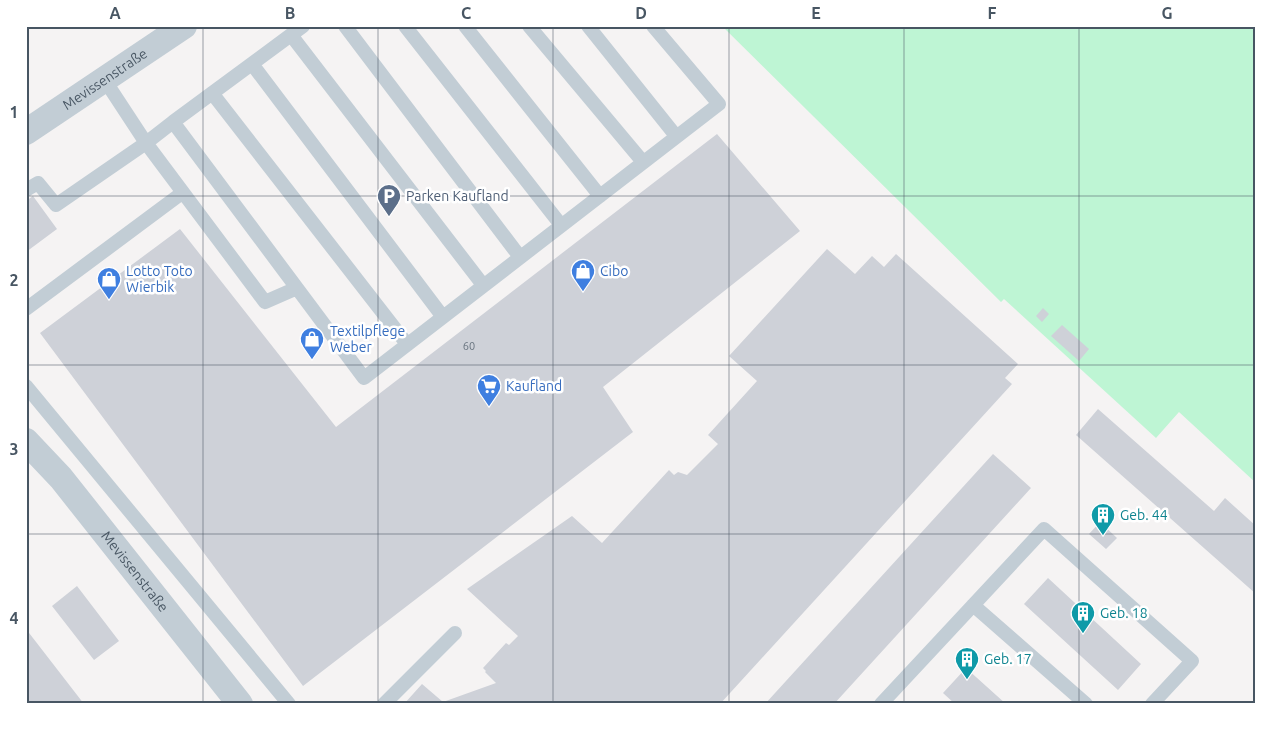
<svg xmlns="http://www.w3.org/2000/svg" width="1282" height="730" viewBox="0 0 1282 730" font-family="Ubuntu,sans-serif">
<rect width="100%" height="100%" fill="#f5f3f3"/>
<path fill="#bef5d4" d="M722,26H1256V483L1179,412L1156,438L1004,299L1001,302Z"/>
<path fill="#ced1d8" d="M717,134L800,231L603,387L633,432L303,686L40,333L180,229L336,427Z
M33,196L57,229L26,252V201Z
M827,249L855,274L872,256L884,267L896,254L1018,364L1005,378L1012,384L720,704H404L422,684L443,702L496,683L485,672L486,671L483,668L506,643L509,645L518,636L467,589L572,516L602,543L669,470L674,475L678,472L687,475L718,444L708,435L757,381L729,356Z
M1043,308L1049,314L1042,322L1036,316Z
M1062,325L1089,349L1079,361L1051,336Z
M1098,409L1214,511L1225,498L1256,526V594L1076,435Z
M993,454L1031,488L834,704H765Z
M1100,522L1117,538L1106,549L1089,534Z
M1048,578L1141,664L1118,690L1024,604Z
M77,586L119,641L94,660L52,606Z
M26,629L84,704H26Z
M966,668L1006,704H955L943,693Z"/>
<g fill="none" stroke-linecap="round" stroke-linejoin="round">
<path stroke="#c2cdd5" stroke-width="14" d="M345,26L520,257
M405,26L561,225
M465,26L600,196
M529,26L643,162
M588,26L676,136
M291,35L483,285
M252,64L443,317
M104,79L146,143L265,302L297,288
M212,93L407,344
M173,122L364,378L719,104L653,26
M26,190L38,183L56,205L146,143L173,122L303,26
M26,309L182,193
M26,386L289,704
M973,605L1086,704
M384,704L455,633
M881,704L1044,529L1192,661L1152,704"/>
<g stroke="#c2cdd5" stroke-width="26">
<path id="s1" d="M26,132L184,26"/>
<path id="s2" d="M26,441L61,478L240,704"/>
</g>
</g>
<path fill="none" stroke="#485663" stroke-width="1" stroke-opacity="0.55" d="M203,26V704M378,26V704M553,26V704M729,26V704M904,26V704M1079,26V704M26,196H1256M26,365H1256M26,534H1256"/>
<defs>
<g id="parking-pin" transform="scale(1.25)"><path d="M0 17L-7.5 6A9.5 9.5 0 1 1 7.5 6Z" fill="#5c6f8a" stroke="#fff"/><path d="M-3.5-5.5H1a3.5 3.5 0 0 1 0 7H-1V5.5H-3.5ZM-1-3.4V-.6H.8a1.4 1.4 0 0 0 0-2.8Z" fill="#fff"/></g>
<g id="shop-pin" transform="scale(1.25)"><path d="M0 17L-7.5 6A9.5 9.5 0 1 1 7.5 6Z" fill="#3f7fe0" stroke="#fff"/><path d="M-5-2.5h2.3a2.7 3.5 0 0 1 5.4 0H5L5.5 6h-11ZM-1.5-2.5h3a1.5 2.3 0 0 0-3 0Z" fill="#fff"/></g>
<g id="supermarket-pin" transform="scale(1.25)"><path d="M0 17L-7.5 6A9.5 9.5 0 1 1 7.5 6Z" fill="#3f7fe0" stroke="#fff"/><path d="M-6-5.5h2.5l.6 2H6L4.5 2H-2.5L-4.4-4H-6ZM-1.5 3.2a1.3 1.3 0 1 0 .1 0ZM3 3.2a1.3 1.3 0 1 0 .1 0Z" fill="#fff"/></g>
<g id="building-pin" transform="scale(1.25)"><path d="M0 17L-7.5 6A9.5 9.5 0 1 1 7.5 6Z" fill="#0f9aa8" stroke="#fff"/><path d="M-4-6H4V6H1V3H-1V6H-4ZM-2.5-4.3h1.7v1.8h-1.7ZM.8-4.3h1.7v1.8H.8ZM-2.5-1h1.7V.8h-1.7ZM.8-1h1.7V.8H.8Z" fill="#fff"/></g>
</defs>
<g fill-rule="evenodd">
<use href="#parking-pin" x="389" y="196"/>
<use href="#shop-pin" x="583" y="271"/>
<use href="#shop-pin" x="109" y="279"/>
<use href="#shop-pin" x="312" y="339"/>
<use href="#supermarket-pin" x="489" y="386"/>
<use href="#building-pin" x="1103" y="515"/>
<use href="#building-pin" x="1083" y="613"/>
<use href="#building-pin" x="967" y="659"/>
</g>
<g text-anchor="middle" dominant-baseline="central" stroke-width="5" stroke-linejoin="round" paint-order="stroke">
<g font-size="11" fill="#6a7580">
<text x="469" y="346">60</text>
</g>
<g font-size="14" fill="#485663" stroke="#fff">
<text stroke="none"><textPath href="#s1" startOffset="95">Mevissenstraße</textPath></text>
<text stroke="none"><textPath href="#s2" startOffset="170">Mevissenstraße</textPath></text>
</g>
<g font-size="14" fill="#4e5e75" stroke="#fff" text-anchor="start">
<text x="406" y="196">Parken Kaufland</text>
</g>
<g font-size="14" fill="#366cbe" stroke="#fff" text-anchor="start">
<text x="126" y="271">Lotto Toto<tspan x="126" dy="16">Wierbik</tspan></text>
<text x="600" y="271">Cibo</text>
<text x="330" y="331">Textilpflege<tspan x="330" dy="16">Weber</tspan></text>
<text x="506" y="386">Kaufland</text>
</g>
<g font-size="14" fill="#0d838f" stroke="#fff" text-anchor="start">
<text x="1120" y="515">Geb. 44</text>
<text x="1100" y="613">Geb. 18</text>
<text x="984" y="659">Geb. 17</text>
</g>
</g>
<rect width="1282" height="730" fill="none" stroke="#ffffff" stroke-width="55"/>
<rect x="28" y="28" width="1226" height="674" fill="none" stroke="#485663" stroke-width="2"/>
<g font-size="16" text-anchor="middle" font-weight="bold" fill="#485663">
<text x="115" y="19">A</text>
<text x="290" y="19">B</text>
<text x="466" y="19">C</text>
<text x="641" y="19">D</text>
<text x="816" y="19">E</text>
<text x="992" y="19">F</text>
<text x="1167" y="19">G</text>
<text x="14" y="118">1</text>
<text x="14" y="286">2</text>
<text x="14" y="455">3</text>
<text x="14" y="624">4</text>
</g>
</svg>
